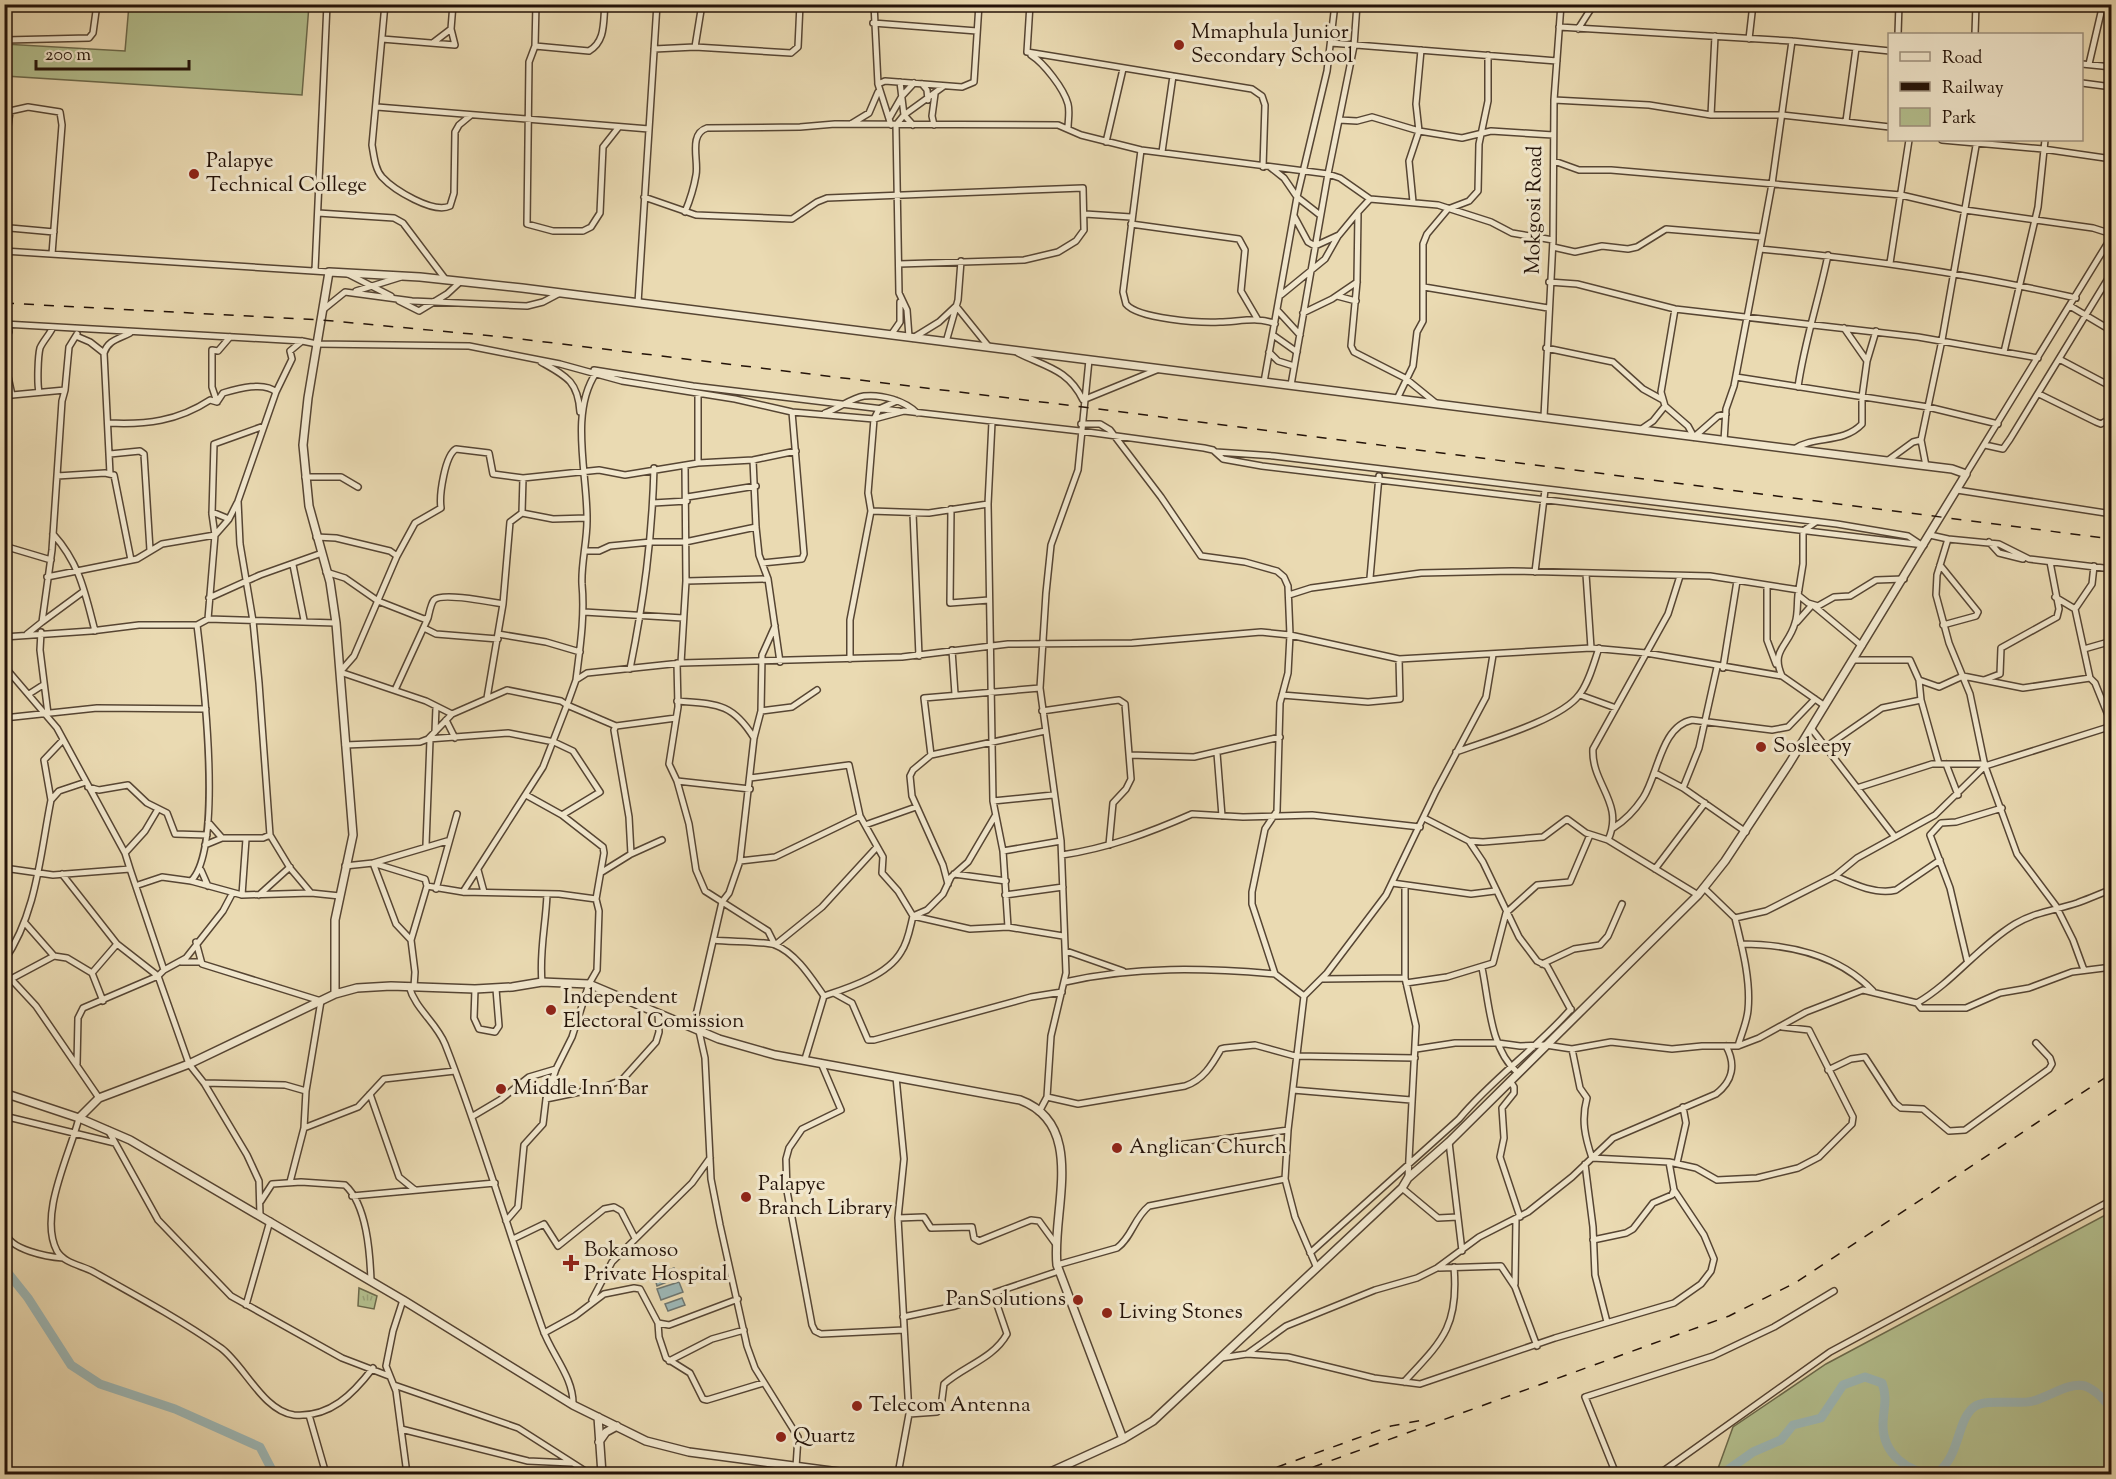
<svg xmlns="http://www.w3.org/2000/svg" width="2116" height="1479" viewBox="0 0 2116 1479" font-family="'Sorts Mill Goudy',serif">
<defs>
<pattern id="park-tufts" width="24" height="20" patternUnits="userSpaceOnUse" patternTransform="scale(1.5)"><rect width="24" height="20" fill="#b4c08f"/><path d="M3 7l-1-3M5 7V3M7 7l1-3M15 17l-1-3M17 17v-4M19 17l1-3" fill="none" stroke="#9ba47a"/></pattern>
</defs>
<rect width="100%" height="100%" fill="#eadab2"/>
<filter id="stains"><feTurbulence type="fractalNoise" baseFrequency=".00333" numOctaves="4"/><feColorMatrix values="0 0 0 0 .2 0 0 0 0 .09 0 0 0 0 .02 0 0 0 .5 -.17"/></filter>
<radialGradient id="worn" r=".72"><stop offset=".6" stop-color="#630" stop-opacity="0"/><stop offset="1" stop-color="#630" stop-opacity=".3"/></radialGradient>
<path fill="#b4c08f" stroke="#6c6a4c" stroke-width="1.5" d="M129,5H309L302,95L5,76L4,44L125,51Z
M2111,1212V1474H1716L1733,1427L1826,1364Z"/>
<path fill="url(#park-tufts)" stroke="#6c6a4c" stroke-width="1.5" d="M359,1288L377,1296L374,1309L358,1306Z"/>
<path fill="#9db8b7" stroke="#6d7671" stroke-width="1.5" d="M674,1268L677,1278L657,1286L654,1275Z
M679,1282L683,1292L661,1300L657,1289Z
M682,1298L685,1305L668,1311L665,1304Z"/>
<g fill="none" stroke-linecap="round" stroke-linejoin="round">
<path stroke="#9db8b7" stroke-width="9" d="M4,1268L28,1298L71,1365L100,1384L175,1409L260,1447L274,1474
M1722,1474L1753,1452L1781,1440L1793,1425L1821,1418L1843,1385L1865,1377L1882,1383C1888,1398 1883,1410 1883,1425C1883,1454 1908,1473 1935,1474
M1936,1474C1961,1456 1956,1421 1974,1407C1985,1398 2017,1405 2033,1401C2049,1397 2068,1382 2085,1386C2096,1390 2107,1402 2112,1411"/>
<g stroke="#564533" stroke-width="8">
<path id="minor" d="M385,4L372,145C374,156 375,169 382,177C394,190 433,214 450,206L454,193L455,132L459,125L471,115
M536,4L535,46L529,62L527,224L553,231H583L591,227L600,213L603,147L618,128
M874,4L878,84L891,125
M4,12L6,4
M873,23L977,31
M1559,27L1792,41L1890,51
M1578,29L1594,4
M4,31V42
M1898,34L1899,4
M1975,34L1976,4
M1715,36L1711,115H1782L1890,127
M382,39L455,45L451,29
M1749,39L1753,4
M6,40L89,38L93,33L97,4
M434,42L451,29L453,4
M1331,43L1557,61
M535,46L589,51C606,41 603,22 605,4
M695,47L702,4
M654,49L695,47L791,53L798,47L800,4
M1027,52L1252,89L1262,96L1265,105L1263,167
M1027,52L1030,4
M1031,55C1044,63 1064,89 1068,104C1070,112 1068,120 1068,128
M2082,64L2112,67
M2089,64L2103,4
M900,82L904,115L913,125
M2082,83L2112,87
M878,84L885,81L962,87L974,82L979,4
M922,84L927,90L928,100
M1554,100L1649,105L1711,115
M377,107L649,129
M890,117L902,96L914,83
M1339,120L1357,121L1372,117L1419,131L1462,138L1491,131L1553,135
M1846,121L1856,48
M851,124L869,113L878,92
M934,125L932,116L935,94
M1942,140L2043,149L2112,159
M1106,142L1123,69
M1141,150L1123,292L1126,304C1138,319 1200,323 1220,322C1237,322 1260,316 1275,324
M1162,152L1173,76
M4,157L10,111L28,107L60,112L62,125L52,254
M2108,157L2112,129
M1554,161L1579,170H1611L1901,195L1965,210L2093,228L2112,234
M1270,167L1284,178L1297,197L1320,215
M644,197L696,215L792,219L817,202L827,198L1083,188L1084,230L1076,241L1058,252L1024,260L899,264
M1370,199L1358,212L1357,282L1351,346L1354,352L1405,378L1437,404
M1413,202L1409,161L1419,131L1416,104L1421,50
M685,212C690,200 694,187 696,175C699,161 688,134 707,128L800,127L835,124L1058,125L1081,135L1141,150L1328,174L1340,178L1370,199L1438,205L1491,222L1512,233L1553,240
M318,213L394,218L403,223L446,280
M1085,214L1131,217
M1294,216L1308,242L1315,246L1339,235L1358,212
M4,224L10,228L54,232
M1131,224L1239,239L1245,250L1241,291L1258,320
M1553,247L1575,252L1602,246L1628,249L1637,247L1666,229L1762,237
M1760,249L1772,184L1792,41
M4,251L329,272
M1890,263L1909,140
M315,270L327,4
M346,273L391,296
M1549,282L1577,284L1675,309L1918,337L2038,358
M1424,287L1548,308
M356,291L401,277
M1281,295L1325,259L1338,236
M1337,296L1356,301
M399,301L419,311L447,294L460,282
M638,303L657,4
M2070,306L2112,331
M324,309L345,292L412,301L527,306L543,302L560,293
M1278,311L1300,335
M1303,313L1332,299L1357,282
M4,324L302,341L317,344L469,346L560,364L622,381L735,399L792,412L874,419L904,411L1080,431L1204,448L1213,450L1223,459L1262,466L1924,545
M891,335L900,322V302
M1273,335L1297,352
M76,336L90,342L104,353L110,474
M909,337L907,310L899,293L896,125L904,115L944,86
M4,338L9,332L8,325
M913,338L939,322L956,306L989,347
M302,341L290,351L292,359L276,392L238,501L240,544L253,621L259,683L270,835L290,868L311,893L340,896
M946,342L958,300L961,261
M1546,348L1613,362L1643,389L1663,400
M1269,352L1278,361L1294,366
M2004,352L2038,207L2045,140
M104,353C108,340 119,339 130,333
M1018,353C1046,367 1068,369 1083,400L1159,369
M4,358L12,395
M2059,359L2112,387
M1867,361L1876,331
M541,362C566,376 578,381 580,412
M594,370L693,386L899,411
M1736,377L1928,407L1998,424
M1264,382L1297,197L1327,71L1335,4
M1291,385L1328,174L1354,46L1357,4
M1798,387C1804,343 1819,299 1828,255
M65,390L69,347L77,334
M39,392C37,383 38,356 40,348C43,341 50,334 53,327
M698,394V463
M2039,394L2096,422L2101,424L2112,417
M4,398L12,395L65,390L62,401L52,550L42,622L27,634
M1397,399L1413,366L1417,332L1423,321V244L1427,234L1448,209L1469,201L1478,191L1479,144L1488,101V55
M217,402L212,387V350L218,351L230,337
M1665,406L1688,426L1694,437L1718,416L1726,414
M825,413C838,409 851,398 864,396C882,394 905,401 917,413
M1544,417L1553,240L1554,100L1561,4
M992,422L988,504L993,801L1003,851L1008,927
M108,423C146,425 178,421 210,400L217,402L223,393C237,389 264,381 276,392
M1081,424H1100L1110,430L1161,497L1201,556L1245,562L1277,571L1284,577L1288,586L1290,635L1288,673L1280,703L1277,811L1265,829L1252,892V904L1275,974L1304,996L1288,1130L1285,1179L1295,1217L1316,1266
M1640,430L1653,421L1665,406L1661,392L1675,309
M1724,441L1726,409L1734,386L1760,249C1867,259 1971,274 2076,298
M1985,445L2003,449L2010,439L2112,272
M1794,449C1815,435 1843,444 1862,424V397L1867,361L1844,328
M1216,452L1274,456L1837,524L1908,536L1920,544
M110,454L140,451L144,454L150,550
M753,460L756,527L759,555L768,579L780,662
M1887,461L1913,442L1921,440
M1926,466L1921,440L1942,340L1977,140
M1966,474L2112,236
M57,476L105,473L114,475L131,560
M305,477H341L358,487
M1957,490L2112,514
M687,497L756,486
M653,503L687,501
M951,509L950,603L989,600
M871,511L929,513L988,504
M212,512L229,519
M522,513L553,519L587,518
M913,513L919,656
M1816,522L1803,531V564L1798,595L1808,603L1818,606L1834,597L1850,596L1876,580L1904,579
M53,534C80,564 85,593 95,631
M1930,535L1948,539L1937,575L1936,595L1949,643L1970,694L1985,766L2112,726
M316,537L336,538L390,551L397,556L354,656L340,672L426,701L452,714L507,690L561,701L567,705L576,680L587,673L681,663L902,657L1008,644L1132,643L1261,632L1290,635L1399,659L1591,648L1646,653L1782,676L1825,706
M1948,539L1999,544L2029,559L2112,569
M1989,542L1999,553L2023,559
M4,546L51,560
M586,551H599L610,546L651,542H685L756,527
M397,556L415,523L441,508C439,495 445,455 456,449L489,453L493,474L523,478L599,470L625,475L698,463L753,460L796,451
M762,563L802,559L804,554L792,412
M293,565L304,620
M1940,565L1978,612L1976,616L1943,625
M326,572L345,578L378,601L424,619L428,618C429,614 431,603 434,600C442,592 491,602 503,604L487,698
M1535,572L1545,490
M1586,574L1591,648
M47,577L137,559L162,544L215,535L212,514L214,444L264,426
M1370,578L1379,476
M686,581L768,579
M1767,587V640L1776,664
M1289,595L1311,588L1421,573L1512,571L1710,576L1799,590
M2055,597L2075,609L2090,678
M209,598L260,575L322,553
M503,604L510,522L522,513L523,478
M1814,606L1862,646
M2075,609L2092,584L2094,566
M584,612L683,618
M208,619L336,623
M42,622L84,591
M1797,622L1812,605
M197,625L208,619L215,535L229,519L237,503
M775,626L762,655L761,711L754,738L740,861L775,857L860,816
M424,628L436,634L498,639
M41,632L40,650L48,714
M498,634L546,642L580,652
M4,637L91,631L139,625H197C203,674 224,848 191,881
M2084,649L2112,641
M952,650L955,694
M850,659V620L871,511L868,493L874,419L879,409L897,401
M1853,660H1910L1919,680L1939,687L1963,676L2023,688L2090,678L2095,683L2112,725
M677,663L678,707L669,764L677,781L689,824L696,870L705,891L768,931L775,945L822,907L877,847
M681,663L686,581L685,466
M4,666L57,728L125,853L130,869
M1723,668L1737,581
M630,669C644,599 652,540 654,468
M1782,676C1770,650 1789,646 1795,623C1798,615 1797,604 1798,595
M576,680C580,648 585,616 582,584C581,564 587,542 587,521C588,476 569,413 596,373
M1919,680L1921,700L1939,764
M1984,680L2000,674L2001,648L2057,617L2059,609L2050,562
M395,690L428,618
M29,694L43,685
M1282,695L1368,702L1400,699L1399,659
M1580,695L1616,708
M677,701C715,704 732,702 754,738
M761,711L792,707L817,690
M1042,711L1111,701L1119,700L1125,704L1131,779L1126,789L1113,803L1109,845
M4,718L97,708L206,709
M446,720L455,738
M1811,728L1895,837
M435,732L436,707
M428,739L508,733L554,742L573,751L600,792L562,815
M345,745L420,742L428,739L452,714
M1827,746L1882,708L1921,700
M1456,752C1486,741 1561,720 1579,695C1589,683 1594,662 1599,648
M1217,753L1222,816
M931,755L924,698L1040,688
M1130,755L1194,757L1280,737
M1946,764L1958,795
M1655,773L1683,788L1746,832
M750,778L849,765L860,816L883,857L882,873L898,891L913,916L970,929L1008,927L1063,936
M677,781L750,789
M88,787L99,790L128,785L147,803L167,813L175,834L207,835
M1683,788L1699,748L1717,667
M1857,788L1932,764H1985
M51,800L44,760L63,740
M993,801L1053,795
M1424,818L1469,841L1483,862L1519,937L1537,961L1547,966L1571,1010
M208,822L222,838H263L270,835
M865,825L916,807
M1613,828C1626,820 1635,810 1643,798C1658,775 1661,726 1692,720L1772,730L1788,727L1815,699
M1608,840C1625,803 1591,784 1593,749L1668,614L1680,576
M1469,841L1483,842L1543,837L1567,819L1586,833L1608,840L1698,895
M205,845L222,838
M426,845L430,740
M1003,851L1061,841
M125,853L145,831L158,809
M631,854L629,817L614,730L616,726L676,718
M1062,855C1108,848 1149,833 1192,814L1243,817L1312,815L1420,827
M345,866L373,863L425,879L427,886L411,940
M4,868L53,875L130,869L164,970L158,976L189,1064L204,1083L247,1155L259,1181L260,1215
M1655,869L1705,803
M201,870L208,886
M478,870L484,892
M602,872L631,854L662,840
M62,874L117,944L158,976L83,1008L78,1018L77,1064
M954,874L1006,881
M1835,876C1853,884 1876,895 1896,890L1940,860
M1392,883L1471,894L1495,891
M948,884L943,865L912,796L910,776L913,770L931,755L1045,731
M138,885L162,877L191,881L242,895L311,893
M1405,885V978L1416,1026L1408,1178
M427,886L463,892L559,894L596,899
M1704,888L1735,918L1766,911L1835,876L1857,858L1935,815L1985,766L2017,854L2056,906L2073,940L2084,970
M436,889L457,814
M463,892L543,767L567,705L616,726
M242,895L246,839
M259,895L290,867
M1005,895L1063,887
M913,916L927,910L943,894L951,877L968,862L995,816
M1735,918C1742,947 1751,980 1748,1010C1747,1022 1741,1035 1738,1046
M25,923L54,956L67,958L92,973
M714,940C728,942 764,941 775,945C796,953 812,979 824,996L805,1059
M196,942L202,964L321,1001L306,1091L304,1128L290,1182
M1741,944C1788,944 1839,955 1873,991
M1066,951L1123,971
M1967,960L1950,888L1930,835L1941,823L1956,822L2002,808
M4,961C37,913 40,855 51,800L59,791L86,782
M181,962H200
M1542,964L1574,949L1600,945L1608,936L1622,904
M1482,968C1489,1001 1490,1049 1517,1072
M164,970L186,958L223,911L232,894
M4,971L11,979L54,956
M1322,979L1405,978
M542,982C539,952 546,924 547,894
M1065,982C1135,966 1205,968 1275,974
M4,983L11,979L36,1006L99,1098
M1406,983L1447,977L1493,963L1506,913L1537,885L1570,882L1590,835
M409,986C415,1009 436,1022 445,1044C482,1138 509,1235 543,1330C552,1355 574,1378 573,1405
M414,987L415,972L411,940L396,924L373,863L447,841
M475,989L474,1018L479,1029L495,1032L499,1026L496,989
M834,993L852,1003L868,1040H874L1031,997L1062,992
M824,996C848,988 887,976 901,952C908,942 910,928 913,916
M1304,996L1327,973L1386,895L1436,791L1486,697L1493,655
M103,1001L92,973L117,944
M1917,1003L1921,1008H1966L2000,993L2029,988L2072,972L2112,967
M693,1028L722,902L729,893L740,861
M699,1031L705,1058L711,1179L720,1225L747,1346L755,1368L798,1437L796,1467
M1416,1049L1455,1043H1498L1520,1046L1546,1045L1572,1049L1611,1042L1672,1049L1702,1046H1738L1759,1038L1806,1012L1863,990L1917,1003C1953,982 1979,946 2015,924C2035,912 2056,910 2077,903C2088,899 2100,894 2112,889
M4,1060V1091
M821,1063L841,1110L802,1129L789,1148L786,1159L787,1191L812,1325L815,1331L821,1334L904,1330
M1828,1070L1851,1059L1865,1057L1895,1103L1901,1108L1923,1109L1949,1131L1965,1130L2049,1069L2052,1064L2050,1058L2036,1043
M896,1077L904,1159L898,1218L909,1414L898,1474
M1510,1081L1514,1087V1093L1502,1108L1504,1138L1500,1157L1520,1217
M204,1083L285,1085L306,1091
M1293,1090L1411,1100
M370,1094L399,1177L415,1190
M1047,1097L1078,1104L1185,1086C1203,1080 1212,1065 1221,1049L1225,1048L1255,1045L1295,1056L1415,1058
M546,1099L604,1087L622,1080L656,1042L659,1032L658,1014
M1039,1112L1047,1097L1051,1036L1066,973L1061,841L1040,688L1046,593L1051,545L1078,470L1089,360
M4,1116L115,1143
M473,1116L500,1100L529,1077L556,1069
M79,1118C70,1154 38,1215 57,1251C64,1263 80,1265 92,1271C135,1295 181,1320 221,1348C244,1365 263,1411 294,1415C330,1418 353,1394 373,1368
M304,1128L358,1107L384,1079L455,1071
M108,1130L158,1220L231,1296L342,1358L389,1376
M1449,1142L1462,1251
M1156,1148L1288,1130
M1669,1162L1696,1168L1717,1180L1757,1178L1798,1168L1819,1157L1852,1124L1853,1117L1809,1030L1782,1027
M1677,1163L1686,1123L1683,1107
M1585,1164L1593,1227L1595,1275L1607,1322
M1402,1188L1438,1218L1458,1217
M4,1190C9,1204 4,1217 6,1232C8,1250 49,1257 63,1258
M352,1196L495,1183
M261,1201L272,1184L301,1182L345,1185C367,1205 370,1253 371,1281
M898,1218L924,1217L931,1228L972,1227L974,1238L979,1241L1031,1220L1039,1221L1055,1243
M506,1221L518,1207L524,1145L543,1124L546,1099L556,1069L572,1037L589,984L597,970L599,911L596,899L604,853L603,847L562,815L526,795
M513,1239L544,1224L558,1246L604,1209L614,1207L621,1211L635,1238
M1593,1240L1626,1233L1633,1229L1653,1203L1672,1195L1674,1190
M1310,1253L1459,1119C1493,1078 1536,1049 1571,1009
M1057,1265L1117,1248C1132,1237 1134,1218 1149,1206L1285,1179
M1439,1268L1501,1266L1515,1287L1537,1346
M1515,1284L1516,1219
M403,1300L393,1331L386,1366L396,1391L407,1474
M592,1300L612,1262L692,1183L710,1158
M246,1305L270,1221
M903,1317L955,1306L1059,1271
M658,1323L669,1325L738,1299
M544,1333L575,1316L604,1294L634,1288L640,1289L658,1323L659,1337L666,1358L690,1373L703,1399L707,1400L763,1383
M1247,1354L1286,1326L1375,1290L1417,1278L1437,1268L1479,1237L1528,1212L1572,1177L1613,1138L1716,1094C1733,1081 1736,1064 1726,1046
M1221,1358L1247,1354L1288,1357L1374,1378L1420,1384L1555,1338L1674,1303L1701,1284L1711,1271L1714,1259L1704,1235L1674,1190L1669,1162L1592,1158C1585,1137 1581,1120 1587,1098L1580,1088L1572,1049
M669,1361L712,1339L744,1330
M1404,1382C1442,1341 1459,1327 1454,1267
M394,1385L518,1428L590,1474
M909,1414L937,1412L941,1407L944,1384C964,1366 993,1359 1007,1334L993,1293
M309,1415L326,1474
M401,1429L528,1461L571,1463
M1616,1474L1585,1397L1713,1356L1774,1327L1834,1291
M1659,1474L1830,1352L2112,1200"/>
</g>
<g stroke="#564533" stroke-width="10">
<path id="tertiary" d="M335,994V920L353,835L336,623L330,582L309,506L303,445L308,398L329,272L420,277L522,288L1887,461L1952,469L1966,474L1789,764L1725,861L1698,895L1449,1142L1408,1178L1402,1188L1153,1421L1123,1439L1046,1474
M4,1093L79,1118L130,1140L403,1300L573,1405L646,1441L689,1452L854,1474
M79,1118L99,1098L189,1064L335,994L357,988L391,986L475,989L512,987L542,982L589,984L719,1039L775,1055L1020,1100C1088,1125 1051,1213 1057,1265L1123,1439
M598,1417L602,1474
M599,1442L606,1432L617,1426"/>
</g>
<use href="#minor" stroke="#f1e7cd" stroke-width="5"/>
<use href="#tertiary" stroke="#f1e7cd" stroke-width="7"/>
<path stroke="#241309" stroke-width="1.5" stroke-dasharray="10 10" stroke-linecap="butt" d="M4,303L322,320L504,337L1083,407L2112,539
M1258,1474L1391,1426L1428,1419
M1294,1474L1729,1316L1795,1283L2112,1073"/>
</g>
<g fill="#8f2418" stroke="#f1e7cd" stroke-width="2">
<circle cx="1179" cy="45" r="6"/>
<circle cx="194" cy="174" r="6"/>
<circle cx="1761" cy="747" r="6"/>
<circle cx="551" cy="1010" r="6"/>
<circle cx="501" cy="1089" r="6"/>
<circle cx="1117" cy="1148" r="6"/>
<circle cx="746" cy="1197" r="6"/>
<path d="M568 1254h6v6h6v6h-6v6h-6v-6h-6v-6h6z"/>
<circle cx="1078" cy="1300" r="6"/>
<circle cx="1107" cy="1313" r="6"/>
<circle cx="857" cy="1406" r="6"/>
<circle cx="781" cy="1437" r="6"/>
</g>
<g text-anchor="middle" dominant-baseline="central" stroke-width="6" stroke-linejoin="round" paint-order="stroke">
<g font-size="21" fill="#241309" stroke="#f1e7cd" text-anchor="start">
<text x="1191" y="33">Mmaphula Junior<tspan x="1191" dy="24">Secondary School</tspan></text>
<text x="206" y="162">Palapye<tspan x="206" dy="24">Technical College</tspan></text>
<text x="1773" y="747">Sosleepy</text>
<text x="563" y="998">Independent<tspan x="563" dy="24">Electoral Comission</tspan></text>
<text x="513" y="1089">Middle Inn Bar</text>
<text x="1129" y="1148">Anglican Church</text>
<text x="758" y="1185">Palapye<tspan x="758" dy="24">Branch Library</tspan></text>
<text x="584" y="1251">Bokamoso<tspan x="584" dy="24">Private Hospital</tspan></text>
<text x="1066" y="1300" text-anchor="end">PanSolutions</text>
<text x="1119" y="1313">Living Stones</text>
<text x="869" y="1406">Telecom Antenna</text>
<text x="793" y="1437">Quartz</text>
</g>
<g font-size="21" fill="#241309" stroke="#f1e7cd">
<text transform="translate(1535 210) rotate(-89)">Mokgosi Road</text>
</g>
</g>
<rect width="2116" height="1479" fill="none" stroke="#eadab2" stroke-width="24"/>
<rect x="6" y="6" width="2104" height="1467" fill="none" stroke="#241309" stroke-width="3"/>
<rect x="12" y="12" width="2092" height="1455" fill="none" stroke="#241309" stroke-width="1.5"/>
<rect x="1888" y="33" width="195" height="108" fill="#f1e7cd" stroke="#9f927f" stroke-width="1.5"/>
<rect x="1900" y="52" width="30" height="9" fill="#f1e7cd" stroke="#9f927f" stroke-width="1.5"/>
<text x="1942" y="63" font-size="18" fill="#241309">Road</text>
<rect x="1900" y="82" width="30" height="9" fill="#241309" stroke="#9f927f" stroke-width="1.5"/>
<text x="1942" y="93" font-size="18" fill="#241309">Railway</text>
<rect x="1900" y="108" width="30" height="18" fill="#b4c08f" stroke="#9f927f" stroke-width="1.5"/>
<text x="1942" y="123" font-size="18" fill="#241309">Park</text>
<path d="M36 60v9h153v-9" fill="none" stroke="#241309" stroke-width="3"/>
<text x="45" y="60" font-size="18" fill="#241309" stroke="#f1e7cd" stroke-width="4.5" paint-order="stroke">200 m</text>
<rect width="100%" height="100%" filter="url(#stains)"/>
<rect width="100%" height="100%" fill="url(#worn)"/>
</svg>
